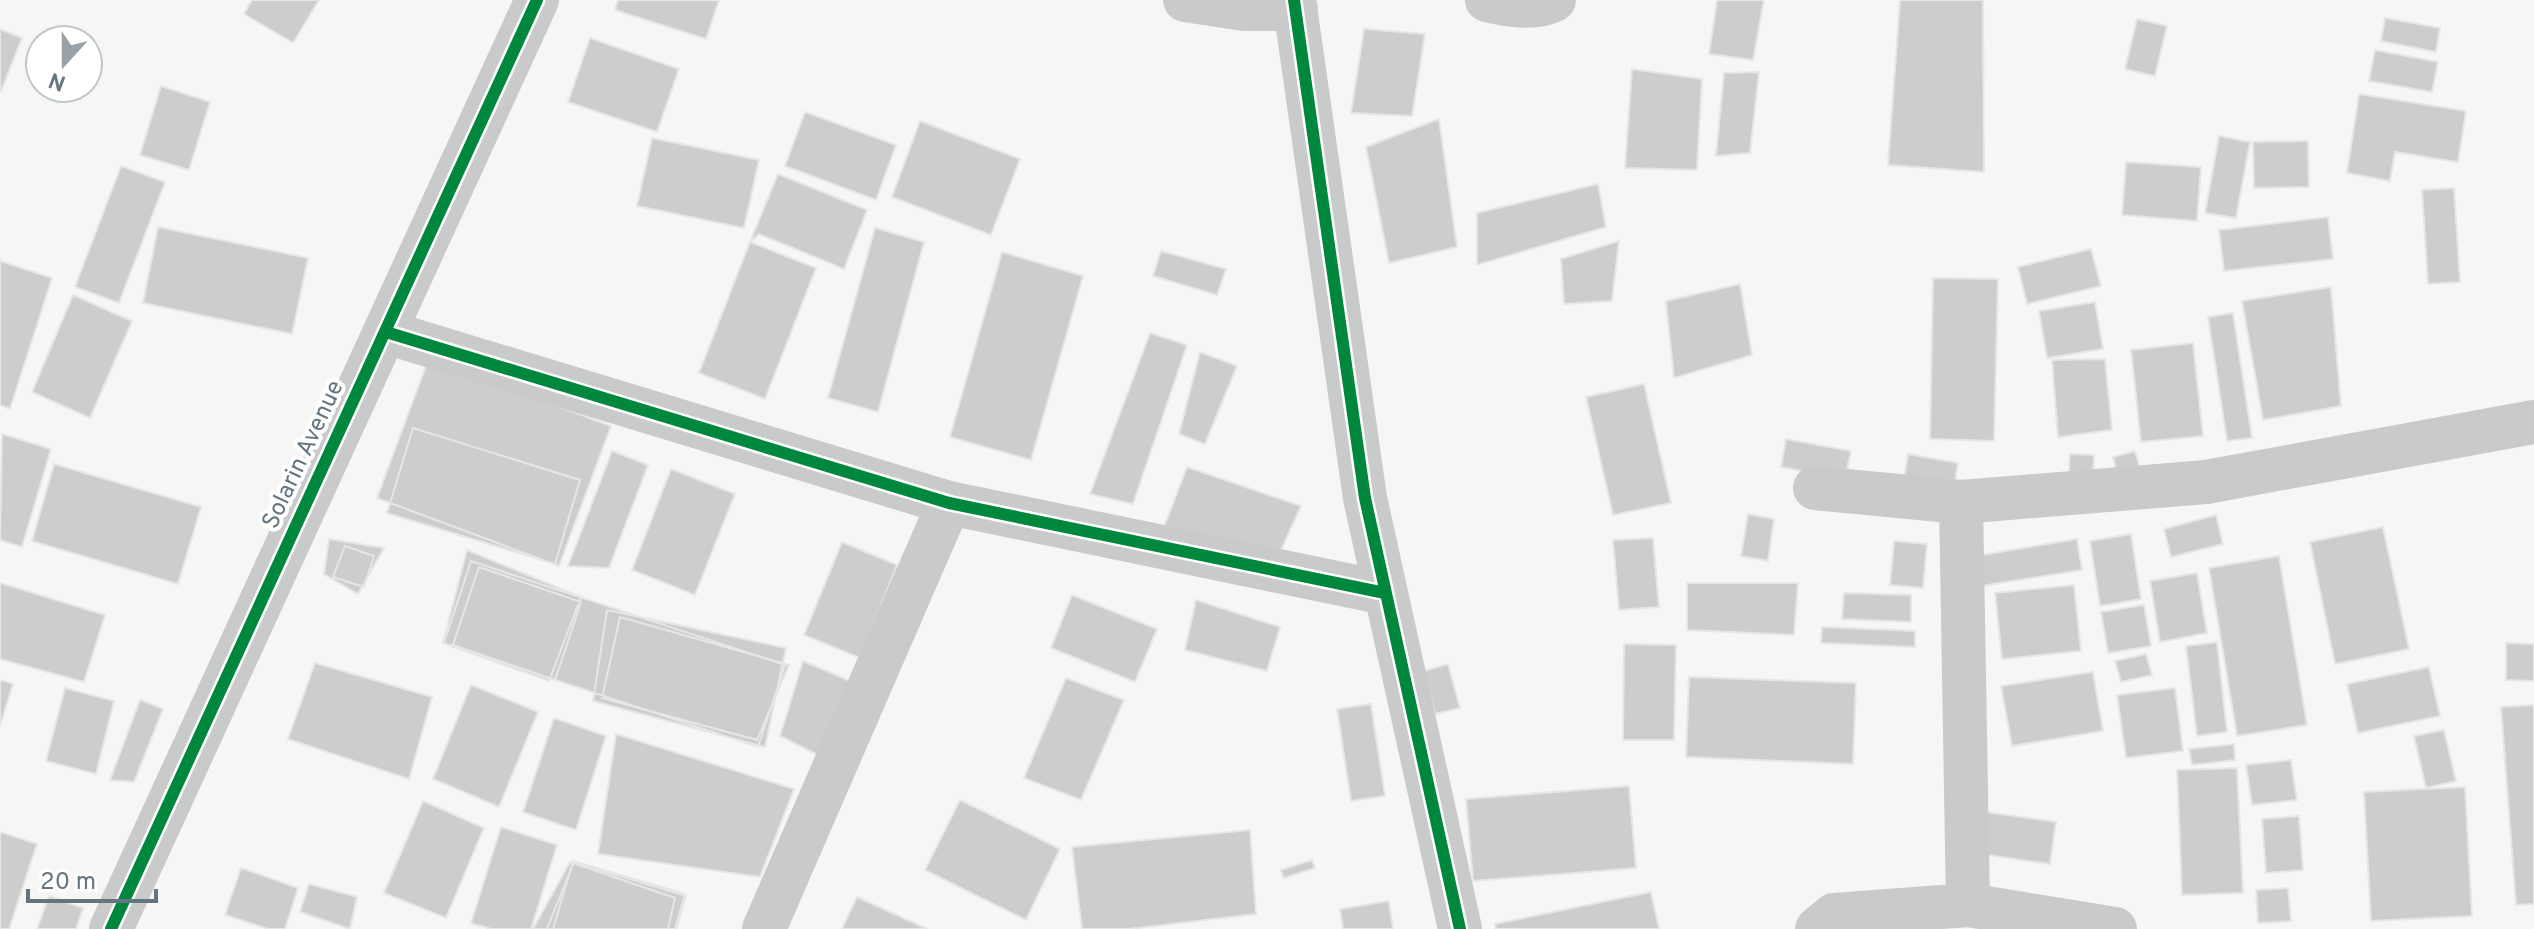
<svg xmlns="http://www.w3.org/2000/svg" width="2534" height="929" viewBox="0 0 2534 929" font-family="Overpass,sans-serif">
<rect width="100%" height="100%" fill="#f6f6f5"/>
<path fill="#cccece" stroke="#e6e6e5" stroke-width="2" d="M252,0H319L293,43L244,14Z
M618,0H719L706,39L615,10Z
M1717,0H1764L1753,60L1709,54Z
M1900,0H1983L1984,172L1888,165Z
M2385,18L2440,28L2436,52L2381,41Z
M2137,19L2167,26L2155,76L2125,69Z
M0,29L22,38L1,91H0Z
M1364,29L1425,34L1412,116L1351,113Z
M590,38L679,69L657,132L568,102Z
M2375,50L2438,62L2432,92L2369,81Z
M1632,69L1702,79L1697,170L1625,168Z
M1759,72L1750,153L1716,156L1724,73Z
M161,86L210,102L189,170L140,155Z
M2359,94L2466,111L2458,162L2395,152L2390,181L2347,173Z
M805,112L896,145L876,200L785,166Z
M1439,119L1457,247L1389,263L1366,147Z
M920,121L1020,159L991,235L892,197Z
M2219,136L2250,142L2236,218L2205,213Z
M652,138L759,160L744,228L637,206Z
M2308,141L2309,187L2254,188L2253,142Z
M2126,162L2201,167L2197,221L2122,215Z
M121,166L165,182L119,303L75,287Z
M778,174L867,210L844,269L759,234L750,242Z
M1598,184L1606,227L1477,265V213Z
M2454,188L2460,282L2428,284L2422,190Z
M2328,217L2333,259L2224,271L2219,230Z
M158,227L308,258L292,334L143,303Z
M875,228L924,242L878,412L828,398Z
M1619,241L1612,301L1564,304L1561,259Z
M750,242L816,268L765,399L699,373Z
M2091,249L2101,286L2027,304L2018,267Z
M1161,251L1226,269L1217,295L1153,276Z
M1002,252L1083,276L1031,460L950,437Z
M0,261L52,278L10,409L0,405Z
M1933,278L1998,279L1994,441L1930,439Z
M1740,284L1752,355L1674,378L1666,301Z
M2331,287L2341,406L2263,420L2242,301Z
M73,295L132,321L90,418L32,392Z
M2095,302L2103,349L2047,358L2039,311Z
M2233,313L2252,438L2227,441L2208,317Z
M1150,333L1187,345L1133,504L1090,494Z
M2193,343L2203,436L2141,442L2131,350Z
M1200,352L1237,366L1205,444L1179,434Z
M429,358L611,426L559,566L377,498Z
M2105,359L2112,430L2058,437L2052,360Z
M1644,384L1671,503L1613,515L1586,397Z
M413,428L580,480L555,564L387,513Z
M2,434L51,449L22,547L0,540Z
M1786,439L1851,451L1845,479L1781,467Z
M612,451L648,465L609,568L568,566Z
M2135,451L2143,478L2120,485L2113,457Z
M1908,454L1958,463L1954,489L1904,479Z
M2070,454L2094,455L2093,485L2068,483Z
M54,464L201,507L178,584L32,541Z
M1187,467L1301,506L1276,561L1164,527Z
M671,469L735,494L695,595L632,570Z
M1748,514L1774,519L1768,561L1741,556Z
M2216,515L2223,544L2171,557L2164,529Z
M2383,527L2409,649L2335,664L2310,542Z
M2131,534L2141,599L2100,606L2090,541Z
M1653,538L1659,607L1619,610L1613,540Z
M329,539L384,548L358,594L324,574Z
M2077,539L2082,570L1975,587L1970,557Z
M1894,541L1927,544L1923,588L1890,585Z
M842,542L897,565L860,658L804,635Z
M345,546L374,556L364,587L333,577Z
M467,550L581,597L549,681L443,643Z
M2279,556L2307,725L2237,736L2209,568Z
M471,561L785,665L758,747L444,643Z
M479,567L581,602L555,680L453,645Z
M2197,573L2207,633L2160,642L2150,581Z
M0,583L105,615L84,682L0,659Z
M1687,583H1798L1794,635L1687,630Z
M2074,585L2081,651L2002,659L1995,593Z
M1844,593L1911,595V622L1842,619Z
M1072,595L1157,629L1135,682L1051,648Z
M1196,600L1280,627L1267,671L1185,650Z
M2144,605L2151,646L2108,653L2101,612Z
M607,610L786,648L765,747L593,701Z
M620,617L789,665L757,740L602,698Z
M1822,627L1915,631V647L1821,643Z
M2217,642L2227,732L2197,736L2186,646Z
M2506,643L2534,644V681L2506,680Z
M1624,644L1676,645L1674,740H1623Z
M2146,654L2152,675L2121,682L2115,661Z
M803,661L850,681L820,756L780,736Z
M315,663L432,697L409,779L288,739Z
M1448,664L1460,708L1435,714L1424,671Z
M2429,667L2440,716L2358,733L2347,684Z
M2093,672L2103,731L2012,746L2001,686Z
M1689,677L1856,683L1853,764L1686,757Z
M1066,678L1124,700L1081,800L1024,778Z
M0,680L13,684L0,726Z
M471,685L538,712L499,807L433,779Z
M65,688L114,701L96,774L46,761Z
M2175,688L2183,751L2126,758L2117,695Z
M140,700L163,709L134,782L110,780Z
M1371,704L1385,796L1351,801L1337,709Z
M2534,705V904L2516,905L2501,707Z
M554,718L606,736L576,830L523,812Z
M2444,730L2456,781L2426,788L2414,736Z
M616,734L794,789L760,877L598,854Z
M2234,744L2235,760L2192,765L2189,749Z
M2291,760L2297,800L2252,805L2246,765Z
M2237,768L2243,893L2182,895L2177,770Z
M1629,786L1636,868L1473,881L1466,799Z
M2465,787L2472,916L2371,921L2364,792Z
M960,800L1060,849L1026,920L925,870Z
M423,801L484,828L446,918L384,893Z
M1986,812L2056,822L2050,864L1980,854Z
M2299,816L2303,870L2266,873L2262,819Z
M501,827L557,845L531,929H491L471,923Z
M1250,830L1256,914L1129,929H1082L1072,847Z
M0,832L37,844L9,929H0Z
M1312,860L1315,868L1284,878L1281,870Z
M573,861L685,894L675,929H553Z
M570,862L675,898L668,929H533Z
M574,862L686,896L676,929H547Z
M241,868L298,888L285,929H269L225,915Z
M309,884L357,897L350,929L300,912Z
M2288,888L2291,921L2258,923L2256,890Z
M1651,892L1659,929H1496L1495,924Z
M49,896L83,908L76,929H37Z
M857,897L927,929H842Z
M1389,901L1393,929H1343L1340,909Z"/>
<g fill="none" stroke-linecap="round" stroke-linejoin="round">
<path stroke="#c9cbca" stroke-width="44" d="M1185,0L1244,9H1296
M1294,0L1365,498L1460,929
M1487,0C1508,5 1534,10 1554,0
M386,332L949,503L1385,593
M1815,488L1961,502L2206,482L2534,422
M1961,502L1968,905
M111,929L537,0
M764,929L949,503
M1817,929L1834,915L1968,905L2115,929"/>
<g stroke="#fff" stroke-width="17">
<path id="cycleway" d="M1294,0L1365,498L1460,929
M386,332L949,503L1385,593
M111,929L537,0"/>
</g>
<use href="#cycleway" stroke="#00873e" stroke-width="12"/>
</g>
<g text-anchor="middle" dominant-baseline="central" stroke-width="8" stroke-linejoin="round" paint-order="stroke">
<g font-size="24" fill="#64767d" stroke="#fff">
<text transform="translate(304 455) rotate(-65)">Solarin Avenue</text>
</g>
</g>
<g transform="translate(64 64) rotate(201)"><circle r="38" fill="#ffffff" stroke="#c1c8cb" stroke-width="2"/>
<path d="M0-6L14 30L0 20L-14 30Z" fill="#97a3a7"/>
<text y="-12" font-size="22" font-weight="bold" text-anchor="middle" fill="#64767d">N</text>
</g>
<path d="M28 889v12h128v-12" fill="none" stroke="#64767d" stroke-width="4"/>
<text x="40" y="889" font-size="24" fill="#64767d" stroke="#ffffff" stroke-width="6" paint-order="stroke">20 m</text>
</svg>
